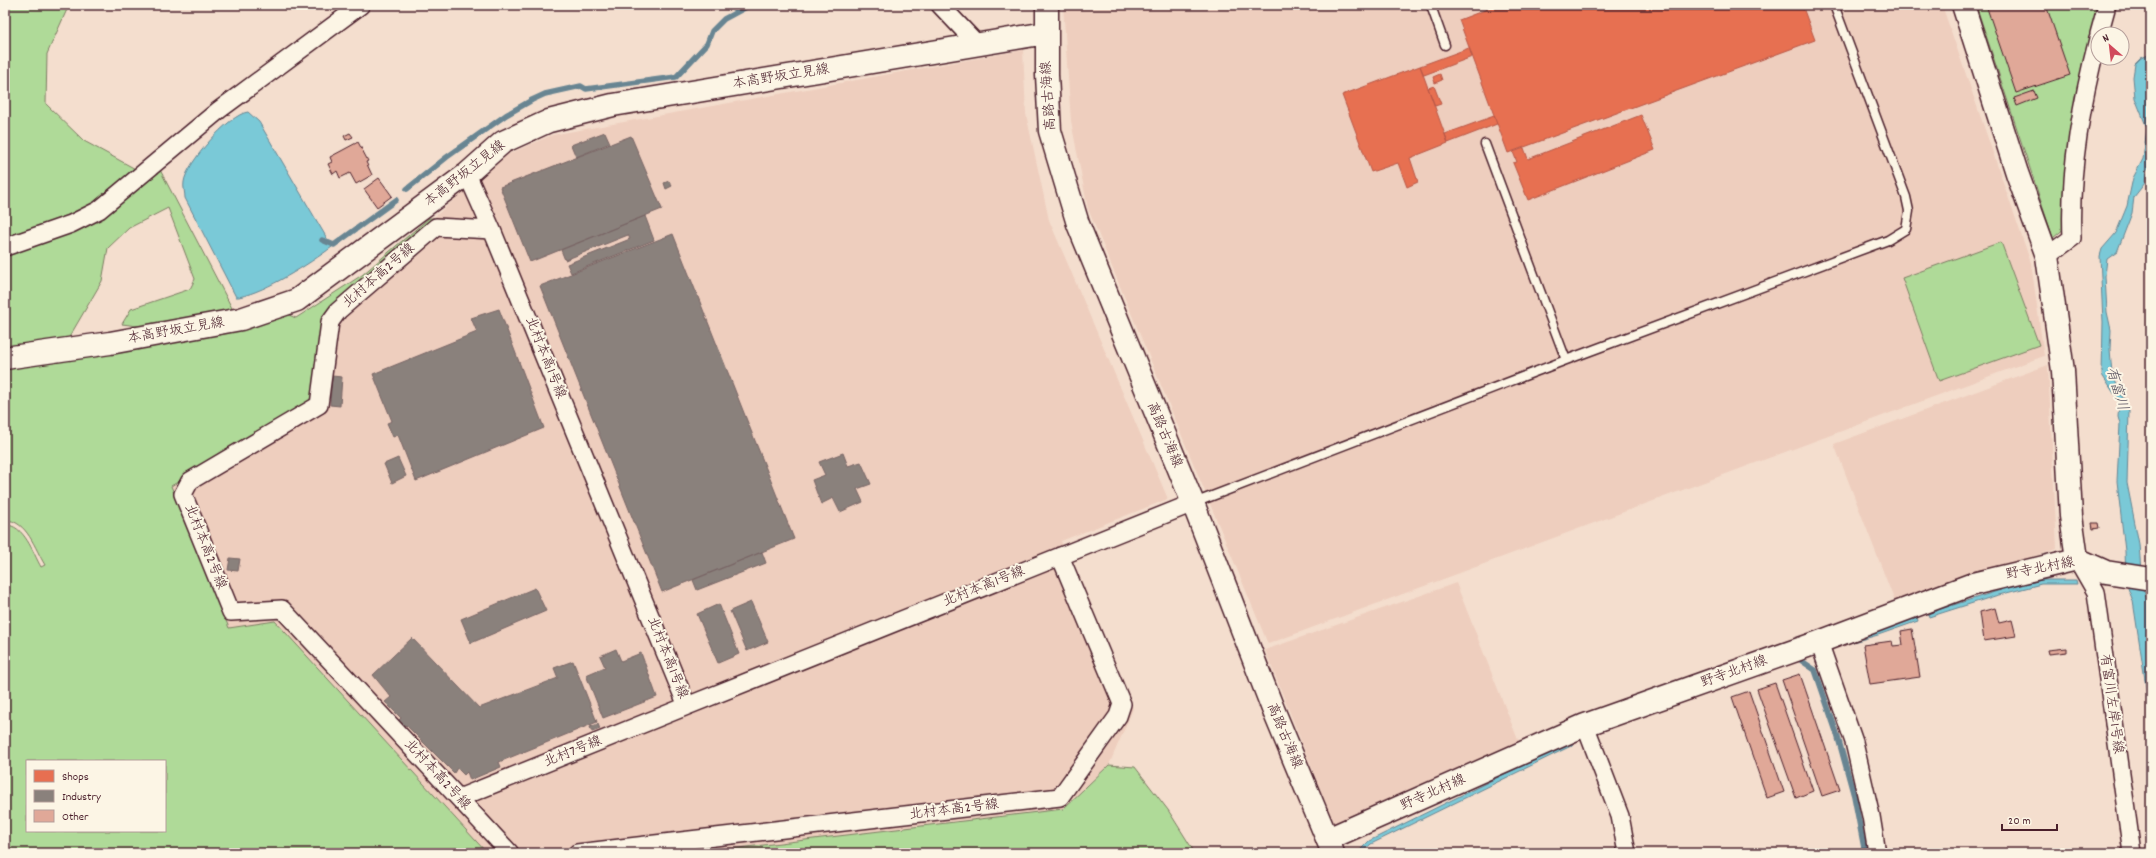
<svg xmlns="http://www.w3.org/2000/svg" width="2156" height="858" viewBox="0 0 2156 858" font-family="Dekko,'Klee One',sans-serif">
<rect width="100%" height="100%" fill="#f4dece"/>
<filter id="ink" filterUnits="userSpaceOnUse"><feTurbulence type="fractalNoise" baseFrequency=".025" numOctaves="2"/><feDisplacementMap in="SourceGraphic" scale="8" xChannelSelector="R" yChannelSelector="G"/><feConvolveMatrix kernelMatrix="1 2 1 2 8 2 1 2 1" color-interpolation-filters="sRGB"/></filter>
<g filter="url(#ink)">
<path fill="#eecebe" d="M1063,5H1942L2031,263L2044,356L1268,644L1088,209L1071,121Z
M1023,50L1026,114L1049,220L1168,499L1061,541L1133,709L1109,765L1063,809L697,853H487L275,621L229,629L171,486L306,406L321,332L322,317L502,157L552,135Z
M2048,365L2057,549L1895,602L1834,444Z
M1456,583L1520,745L1334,824L1265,650Z"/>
<path fill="#afda98" stroke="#7c7c62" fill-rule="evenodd" d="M5,5H69L47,54L46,104L84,141L141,172L96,208L5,242Z
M1976,5H2101L2065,228L2053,238Z
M158,166L234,312L152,328L122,324L131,309L190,289L195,279L168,208L129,228L108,248L102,281L67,341L5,352V249L39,240Z
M429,218H434L322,316L314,392L306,406L171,486L229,628L275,621L487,853H5V525C24,524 33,553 41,567L45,565C35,549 27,520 5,520V370L93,355L284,313L296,318L362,275ZM27,761H165V831H27Z
M2001,242L2039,345L1939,381L1902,278Z
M1109,765L1135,767L1168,810L1195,853H697L1063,809Z"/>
<path fill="#7ac9d7" stroke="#678592" d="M2151,54V163L2146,172L2145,183L2134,197L2132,213L2117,252L2107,259L2105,276L2107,312L2111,330L2110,349L2112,374L2129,411L2127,483L2139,544L2142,586L2151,610V719L2133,601L2126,583L2125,551L2117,481L2120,424L2118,417L2119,401L2102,375L2103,322L2100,256L2102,249L2116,233L2127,206L2133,178L2143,159L2147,128L2135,98L2133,77L2135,64L2141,58Z
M248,112L259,122L332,247C309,264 267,291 239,297H236L185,198C185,193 183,187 184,182C186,164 229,114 248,112Z
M2041,580H2076L2077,584H2041L1995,596L1929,617L1928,613L2004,589Z
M1917,617L1918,621L1878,635L1835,647L1834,644L1879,631Z
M1571,741L1573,745L1371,844L1361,853H1357L1369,841Z"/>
<path fill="#e76f51" stroke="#b85746" d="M1498,5H1802L1815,40L1508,153L1459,20Z
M1469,48L1472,57L1424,75L1420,66Z
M1420,66L1448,143L1410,158L1418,182L1407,187L1398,163L1371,172L1342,95Z
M1440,74L1442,80L1435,83L1433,77Z
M1434,86L1441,104L1435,106L1428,88Z
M1641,115L1655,150L1528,200L1513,163L1517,162L1513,152L1524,148L1528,159Z
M1494,116L1497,124L1448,143L1445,134Z"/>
<path fill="#8a817c" stroke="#776464" d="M605,132L610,143L576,157L571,145Z
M631,136L662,209L530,262L500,187Z
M669,181L672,186L666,189L664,183Z
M645,216L654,240L571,273L567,264L630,239L628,235L565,260L561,250Z
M673,234L794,539L662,592L540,286Z
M499,309L544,428L416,481L398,435L393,437L387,423L392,421L373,374L477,332L471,318Z
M332,376L342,377L340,406L330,405Z
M843,453L848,466L861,462L871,484L857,489L863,502L840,512L833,498L821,504L812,480L825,475L819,462Z
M398,458L406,476L392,483L384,464Z
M762,552L766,563L697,590L693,580Z
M230,558L240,559L238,571L228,570Z
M535,588L546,611L471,643L461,619Z
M751,602L768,642L747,651L730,611Z
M719,604L739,654L718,663L697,614Z
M412,638L479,708L558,678L554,668L573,661L597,722L499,762L501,767L470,780L467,772L464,775L457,768L454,773L406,725L402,728L398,721L401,718L385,702L391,697L373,675Z
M616,649L621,661L641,653L657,697L603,718L586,675L605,667L600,656Z
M598,724L600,729L592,732L590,727Z"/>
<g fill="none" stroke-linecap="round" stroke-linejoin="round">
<path stroke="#678592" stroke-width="5.5" d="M407,189L447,157L506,115L532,100L545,94L581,86L586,89L676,77L707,44L712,31L724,19L750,5
M322,240L334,245L396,200
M1796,660L1799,659L1815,670L1837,734L1854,796L1865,853"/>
</g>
<path fill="#e0a898" stroke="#4a1f2b" d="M1986,5H2046L2070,75L2016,93Z
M2034,91L2037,98L2017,106L2014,98Z
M350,133L353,137L346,140L344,136Z
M358,142L368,161L366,162L372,175L356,184L350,173L340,178L337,171L333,174L328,164L332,162L330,157Z
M379,178L392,196L377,207L364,189Z
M2092,523H2098L2099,528L2093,529Z
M1995,608L1999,623L2012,620L2016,636L1984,641L1980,612Z
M1912,629L1920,677L1870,684L1863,645L1892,641L1893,646L1903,645L1901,631Z
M2067,648V652L2049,654L2048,650Z
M1800,674L1840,790L1822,796L1782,680Z
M1775,683L1813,791L1796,798L1757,689Z
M1749,691L1784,792L1767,798L1732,697Z"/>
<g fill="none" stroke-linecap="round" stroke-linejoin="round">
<g stroke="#4a1f2b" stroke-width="11">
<path id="lane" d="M1433,5L1431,6L1445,45
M1485,144L1566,360
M1194,503L1566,360L1888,240L1906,229L1909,211L1906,197L1834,5"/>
</g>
<g stroke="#4a1f2b" stroke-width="20">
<path id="street" d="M940,5L977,44
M2099,34L2107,5
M467,174L492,230L687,706L1193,503
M492,230L436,227L338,311L330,322L319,405L190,481L183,494L231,612L282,609L510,853
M5,247L71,224L99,210L219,110L361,5
M2047,256L2072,238C2069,171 2081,104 2098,39
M2077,559L2096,592L2132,853
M1819,642L1854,742L1871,816L1877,853
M1585,725L1620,816L1627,853
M459,798L687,706
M577,853L1060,797L1118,716L1122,704L1060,556"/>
</g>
<g stroke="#4a1f2b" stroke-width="25">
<path id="secondary" d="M1047,5V75L1050,131L1078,224L1193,503L1273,709L1333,853
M1963,5L2017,173L2047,256L2063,371L2071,516L2077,559
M5,358L110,343L241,319L297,300L467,174L503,142L549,121L613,105L1046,33
M1328,839L1585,725L1819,642L1973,584L2077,559L2106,572L2151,579"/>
</g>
<use href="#lane" stroke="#fcf5e5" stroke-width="8"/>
<use href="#street" stroke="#fcf5e5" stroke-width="17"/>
<use href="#secondary" stroke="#fcf5e5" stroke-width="22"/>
</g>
</g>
<g text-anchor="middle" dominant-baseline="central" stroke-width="4" stroke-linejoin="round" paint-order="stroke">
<g font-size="14" fill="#4a1f2b" stroke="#fcf5e5">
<text transform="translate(781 77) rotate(-9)">本高野坂立見線</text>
<text transform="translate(1049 96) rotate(-94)">高路古海線</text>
<text transform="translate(465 174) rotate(-38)">本高野坂立見線</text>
<text transform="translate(379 276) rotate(-41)">北村本高2号線</text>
<text transform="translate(176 331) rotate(-10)">本高野坂立見線</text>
<text transform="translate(545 358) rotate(68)">北村本高1号線</text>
<text transform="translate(1164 435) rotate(67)">高路古海線</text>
<text transform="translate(205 547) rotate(68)">北村本高2号線</text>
<text transform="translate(2040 569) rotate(-11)">野寺北村線</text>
<text transform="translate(984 587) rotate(-22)">北村本高1号線</text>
<text transform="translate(667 658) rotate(68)">北村本高1号線</text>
<text transform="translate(1734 672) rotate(-20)">野寺北村線</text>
<text transform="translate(2111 704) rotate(82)">有富川左岸1号線</text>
<text transform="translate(1284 736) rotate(67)">高路古海線</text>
<text transform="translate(573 752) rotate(-22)">北村7号線</text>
<text transform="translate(437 775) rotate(47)">北村本高2号線</text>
<text transform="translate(1433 793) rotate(-24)">野寺北村線</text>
<text transform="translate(954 810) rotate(-7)">北村本高2号線</text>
</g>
<g font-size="15" font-style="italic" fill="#58525f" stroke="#fcf5e5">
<text transform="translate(2116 389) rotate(74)">有富川</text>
</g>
</g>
<rect width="2156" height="858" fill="none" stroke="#fcf5e5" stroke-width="20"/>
<rect x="10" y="10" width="2136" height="838" fill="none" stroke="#4a1f2b" stroke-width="1.5" filter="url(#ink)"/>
<rect x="26" y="760" width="140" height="72" fill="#fcf5e5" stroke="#b59f9b"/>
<rect x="34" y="770" width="20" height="12" fill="#e76f51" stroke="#b59f9b"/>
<text x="62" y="780" font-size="12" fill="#4a1f2b">Shops</text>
<rect x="34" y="790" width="20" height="12" fill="#8a817c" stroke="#b59f9b"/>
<text x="62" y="800" font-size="12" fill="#4a1f2b">Industry</text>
<rect x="34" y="810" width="20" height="12" fill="#e0a898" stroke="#b59f9b"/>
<text x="62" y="820" font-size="12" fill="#4a1f2b">Other</text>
<g transform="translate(2110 46) rotate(332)"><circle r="19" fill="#fcf5e5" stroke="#b59f9b"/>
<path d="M0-3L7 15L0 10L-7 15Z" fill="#d1495b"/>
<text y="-6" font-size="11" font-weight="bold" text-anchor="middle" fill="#4a1f2b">N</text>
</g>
<path d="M2002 824v6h55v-6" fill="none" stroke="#4a1f2b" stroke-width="2"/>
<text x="2008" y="824" font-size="12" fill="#4a1f2b" stroke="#fcf5e5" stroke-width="3" paint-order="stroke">20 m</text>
</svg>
